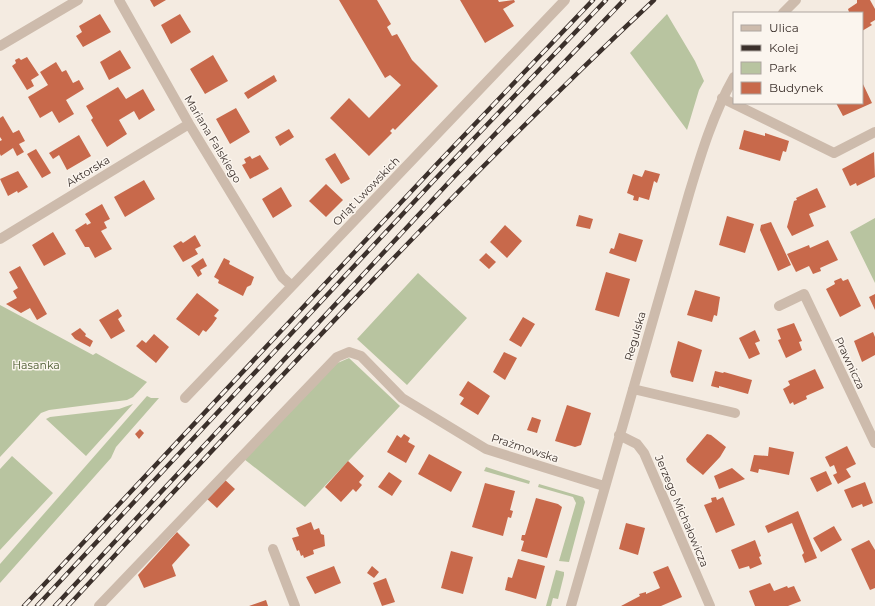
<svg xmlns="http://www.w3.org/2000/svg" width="875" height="606" viewBox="0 0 875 606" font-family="Montserrat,sans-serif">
<rect width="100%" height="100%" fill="#f4ebe1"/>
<path fill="#b8c4a0" d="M667,14L695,61L704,81L699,90L687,130L630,53Z
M875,218V283L850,232Z
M418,273L467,318L407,385L357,339Z
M0,305L93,355L96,353L147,382L133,397L127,400L49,410L41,413L0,457Z
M349,358L400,406L305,507L244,459L333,365Z
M147,396L151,398H159L116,447L111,458L0,583V564Z
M133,404L86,456L46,419L50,417L119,409Z
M12,456L53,493L0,550V469Z
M486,467L530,481L529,484L484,471Z
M539,484L583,497L585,502L569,562L559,561L576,503L573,497L538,487Z
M556,570L564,572V575L558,599L553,598L551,606H546Z"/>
<path fill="#c8694b" d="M150,0H166L154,7Z
M339,0H377L391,24L387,27L392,36L397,34L412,60L438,86L395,130L393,128L390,131L392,133L369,156L330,118L349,98L369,118L401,85L390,75L385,78Z
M460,0H498L499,2L514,0L515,2L503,9L514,26L485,43Z
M857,0H870L875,9V20L870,23L872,25L862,31V13H847L849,12L848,9L857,3Z
M100,14L111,32L83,47L76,36L82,32L79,26Z
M180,14L191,32L171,44L161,25Z
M120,50L131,68L109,80L100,62Z
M213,55L228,81L205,94L190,69Z
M27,57L39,75L31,80L34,86L27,90L12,66L16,63L15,60L19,58L21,60Z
M56,62L62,72L66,70L73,83L79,80L84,89L66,100L74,114L59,123L52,111L40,118L28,97L48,85L40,72Z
M274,75L277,81L248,99L244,93Z
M862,82L872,103L843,116L836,103H862Z
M118,87L126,99L143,89L155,110L139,120L134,111L119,120L127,134L107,147L91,120L93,118L86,106Z
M236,108L250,132L230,144L216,119Z
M3,116L13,133L19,130L25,141L19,144L24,152L17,156L13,148L1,156L0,154V141L2,140L0,137V118Z
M289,129L294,137L280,146L275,137Z
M744,130L765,136V133L789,141L786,152L783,151L780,161L739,149Z
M79,135L91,156L67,170L59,155L53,159L49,153Z
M36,149L51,173L42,178L27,154Z
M874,152L875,177L857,186L856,183L850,186L842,169Z
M335,153L350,179L341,184L325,159Z
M260,155L269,169L250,179L242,165L246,163L244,159L250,156L252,159Z
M645,170L660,174L657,183L654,181L649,200L639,197L638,201L633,200L634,196L627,193L633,174L642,177Z
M18,171L28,187L18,193L17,191L8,196L0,179Z
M144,180L155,199L125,217L114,197Z
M326,184L343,200L326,217L309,201Z
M281,187L292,206L273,218L262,199Z
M817,188L826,207L809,214L814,226L792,236L787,227L794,201L797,200L796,198Z
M102,204L110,219L104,222L107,228L101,231L112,249L95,258L89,247H85L75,230L86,223L87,225L91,223L85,214Z
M579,215L593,219L590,229L576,226Z
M727,216L754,224L745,253L719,245Z
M771,222L791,265L778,271L760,230L761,225Z
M505,225L522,241L507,258L490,242Z
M53,232L66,254L44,266L32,245Z
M619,233L643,240L636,262L609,253L611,248L614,249Z
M195,235L201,246L195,249L198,254L183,262L173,246L181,241L183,243Z
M828,240L838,260L820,268L821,271L813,274L809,266L796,272L787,254L809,245L810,248Z
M486,253L496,262L489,269L479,260Z
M203,258L207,266L200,270L202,274L198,277L191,266Z
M224,258L230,261L229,264L254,277L251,285L247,287L243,296L218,283L219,280L214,277Z
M20,266L47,314L37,320L30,308L21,313L6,304L17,298L13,291L18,288L9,272Z
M606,272L630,279L619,317L595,310Z
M841,278L843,281L848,279L861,306L840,317L826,289L835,284L834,281Z
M695,290L720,297L717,316L714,315L712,322L687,315Z
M197,293L219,310L214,316L217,318L212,325L206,332L203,330L199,336L176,319Z
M875,294V310L869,297Z
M118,309L122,316L118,319L125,331L111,339L99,320Z
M523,317L535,324L521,347L509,340Z
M794,323L802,341L799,342L802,350L786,358L778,340L781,339L777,329Z
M80,328L86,334L85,336L93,341L90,347L75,339L71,334Z
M755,330L760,341L755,343L760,354L749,359L739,338Z
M873,332L875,337V355L862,362L854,341Z
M154,334L169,347L156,363L136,346L142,340L146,343Z
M678,341L702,350L693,382L672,377L670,372Z
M504,352L517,358L505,380L493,372Z
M815,369L824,388L806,396L807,399L794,405L793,402L790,404L783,389L790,385L788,381Z
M715,371L723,373L724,372L752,380L748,394L719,386V388L711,386Z
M468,381L490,396L478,415L460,404L464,398L459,395Z
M567,405L591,413L581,445L575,447L555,441Z
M532,417L541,420L537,433L527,430Z
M140,429L144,433L139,439L135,434Z
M404,434L410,438L408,442L415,446L406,463L387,452L397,435L401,438Z
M707,434L711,435L726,447L720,457L703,475L687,462L686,459Z
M847,446L856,464L846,469L851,477L838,484L833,475L837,473L834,465L830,467L825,457Z
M769,447L794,452L789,475L759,469L758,473L750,471L754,455L768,456Z
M429,454L462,472L451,492L418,474Z
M348,461L364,476L359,482L362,485L356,492L353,489L341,502L325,487Z
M732,468L745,479L719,489L714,476Z
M826,471L832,484L817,492L810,478Z
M389,472L402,481L392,496L378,487Z
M224,479L235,489L217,508L206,498Z
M865,482L873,503L863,507L862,504L852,508L844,490Z
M485,483L515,491L510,510L513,511L511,518L508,517L503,536L472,527Z
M716,497L717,500L723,497L735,525L716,533L704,505L712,502L711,498Z
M536,498L558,504L562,507L547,558L521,551L524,541L521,540L522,535H525Z
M798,511L817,558L805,563L802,555L804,553L792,523L768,533L765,526Z
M311,522L314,530L319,528L321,534L324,535L325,546L313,550L314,554L304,558L303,555L301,556L299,550L297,551L292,538L299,536L296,528Z
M626,523L645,528L638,555L619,549Z
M834,526L842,540L821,552L813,538Z
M177,532L190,545L172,565L176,576L144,588L138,575Z
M755,540L761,556L759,557L762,564L750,569L749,566L739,569L731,550Z
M869,540L875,550V588L870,590L851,549Z
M451,551L473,557L463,594L441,588Z
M518,559L545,566L536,599L505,590L508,577L512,578Z
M334,566L341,583L315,594L306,577Z
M372,566L379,572L374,578L367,573Z
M668,566L682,597L661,606H621L640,596L639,594L646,592V594L660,588L653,572Z
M386,578L395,602L382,606L373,583Z
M770,583L774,591L787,586L788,588L794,586L801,601L788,606H755L749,591Z
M266,600L268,606H249Z"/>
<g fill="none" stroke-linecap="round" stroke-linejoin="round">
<path stroke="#cdbbac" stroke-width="10" d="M119,0L189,124L282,277L292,286
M783,13L796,0
M0,46L78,0
M722,98L834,153L875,132
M0,239L189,124
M779,306L804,294L875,443
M633,389L735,413
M185,398L565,0
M619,435L637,444L644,453L710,606
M273,549L295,606
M99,606L337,357L349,352L361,356L402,398L486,449L604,486
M571,606L689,194C701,154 713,114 734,77"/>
<g stroke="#3b302b" stroke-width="4.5">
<path id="rail" d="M24,606L435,166L593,0
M37,606L441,173L606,0
M55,606L451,180L624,0
M68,606C259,400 449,192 654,0"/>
</g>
<use href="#rail" stroke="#fbf5ee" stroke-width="3" stroke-dasharray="9" stroke-linecap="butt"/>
</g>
<g text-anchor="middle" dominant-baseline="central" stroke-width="3" stroke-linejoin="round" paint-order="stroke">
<g font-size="11" fill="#3b302b" stroke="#fbf5ee">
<text transform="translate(213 139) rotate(59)">Mariana Falskiego</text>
<text transform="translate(88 171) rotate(-31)">Aktorska</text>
<text transform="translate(366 191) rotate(-46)">Orląt Lwowskich</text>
<text transform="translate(635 336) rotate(-74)">Regulska</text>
<text transform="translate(850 363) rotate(65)">Prawnicza</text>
<text transform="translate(525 448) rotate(18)">Prażmowska</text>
<text transform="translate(682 511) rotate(67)">Jerzego Michałowicza</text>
</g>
<g font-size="11" fill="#4a5a2e" stroke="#fbf5ee">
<text x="36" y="365">Hasanka</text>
</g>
</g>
<rect x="733" y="12" width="130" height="92" fill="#fbf5ee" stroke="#aea6a0"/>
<rect x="741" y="25" width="20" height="6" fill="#cdbbac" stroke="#aea6a0"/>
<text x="769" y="32" font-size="12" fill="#3b302b">Ulica</text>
<rect x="741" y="45" width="20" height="6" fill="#3b302b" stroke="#aea6a0"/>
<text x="769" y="52" font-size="12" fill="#3b302b">Kolej</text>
<rect x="741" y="62" width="20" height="12" fill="#b8c4a0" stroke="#aea6a0"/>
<text x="769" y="72" font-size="12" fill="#3b302b">Park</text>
<rect x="741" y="82" width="20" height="12" fill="#c8694b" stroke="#aea6a0"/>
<text x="769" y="92" font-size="12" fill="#3b302b">Budynek</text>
</svg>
